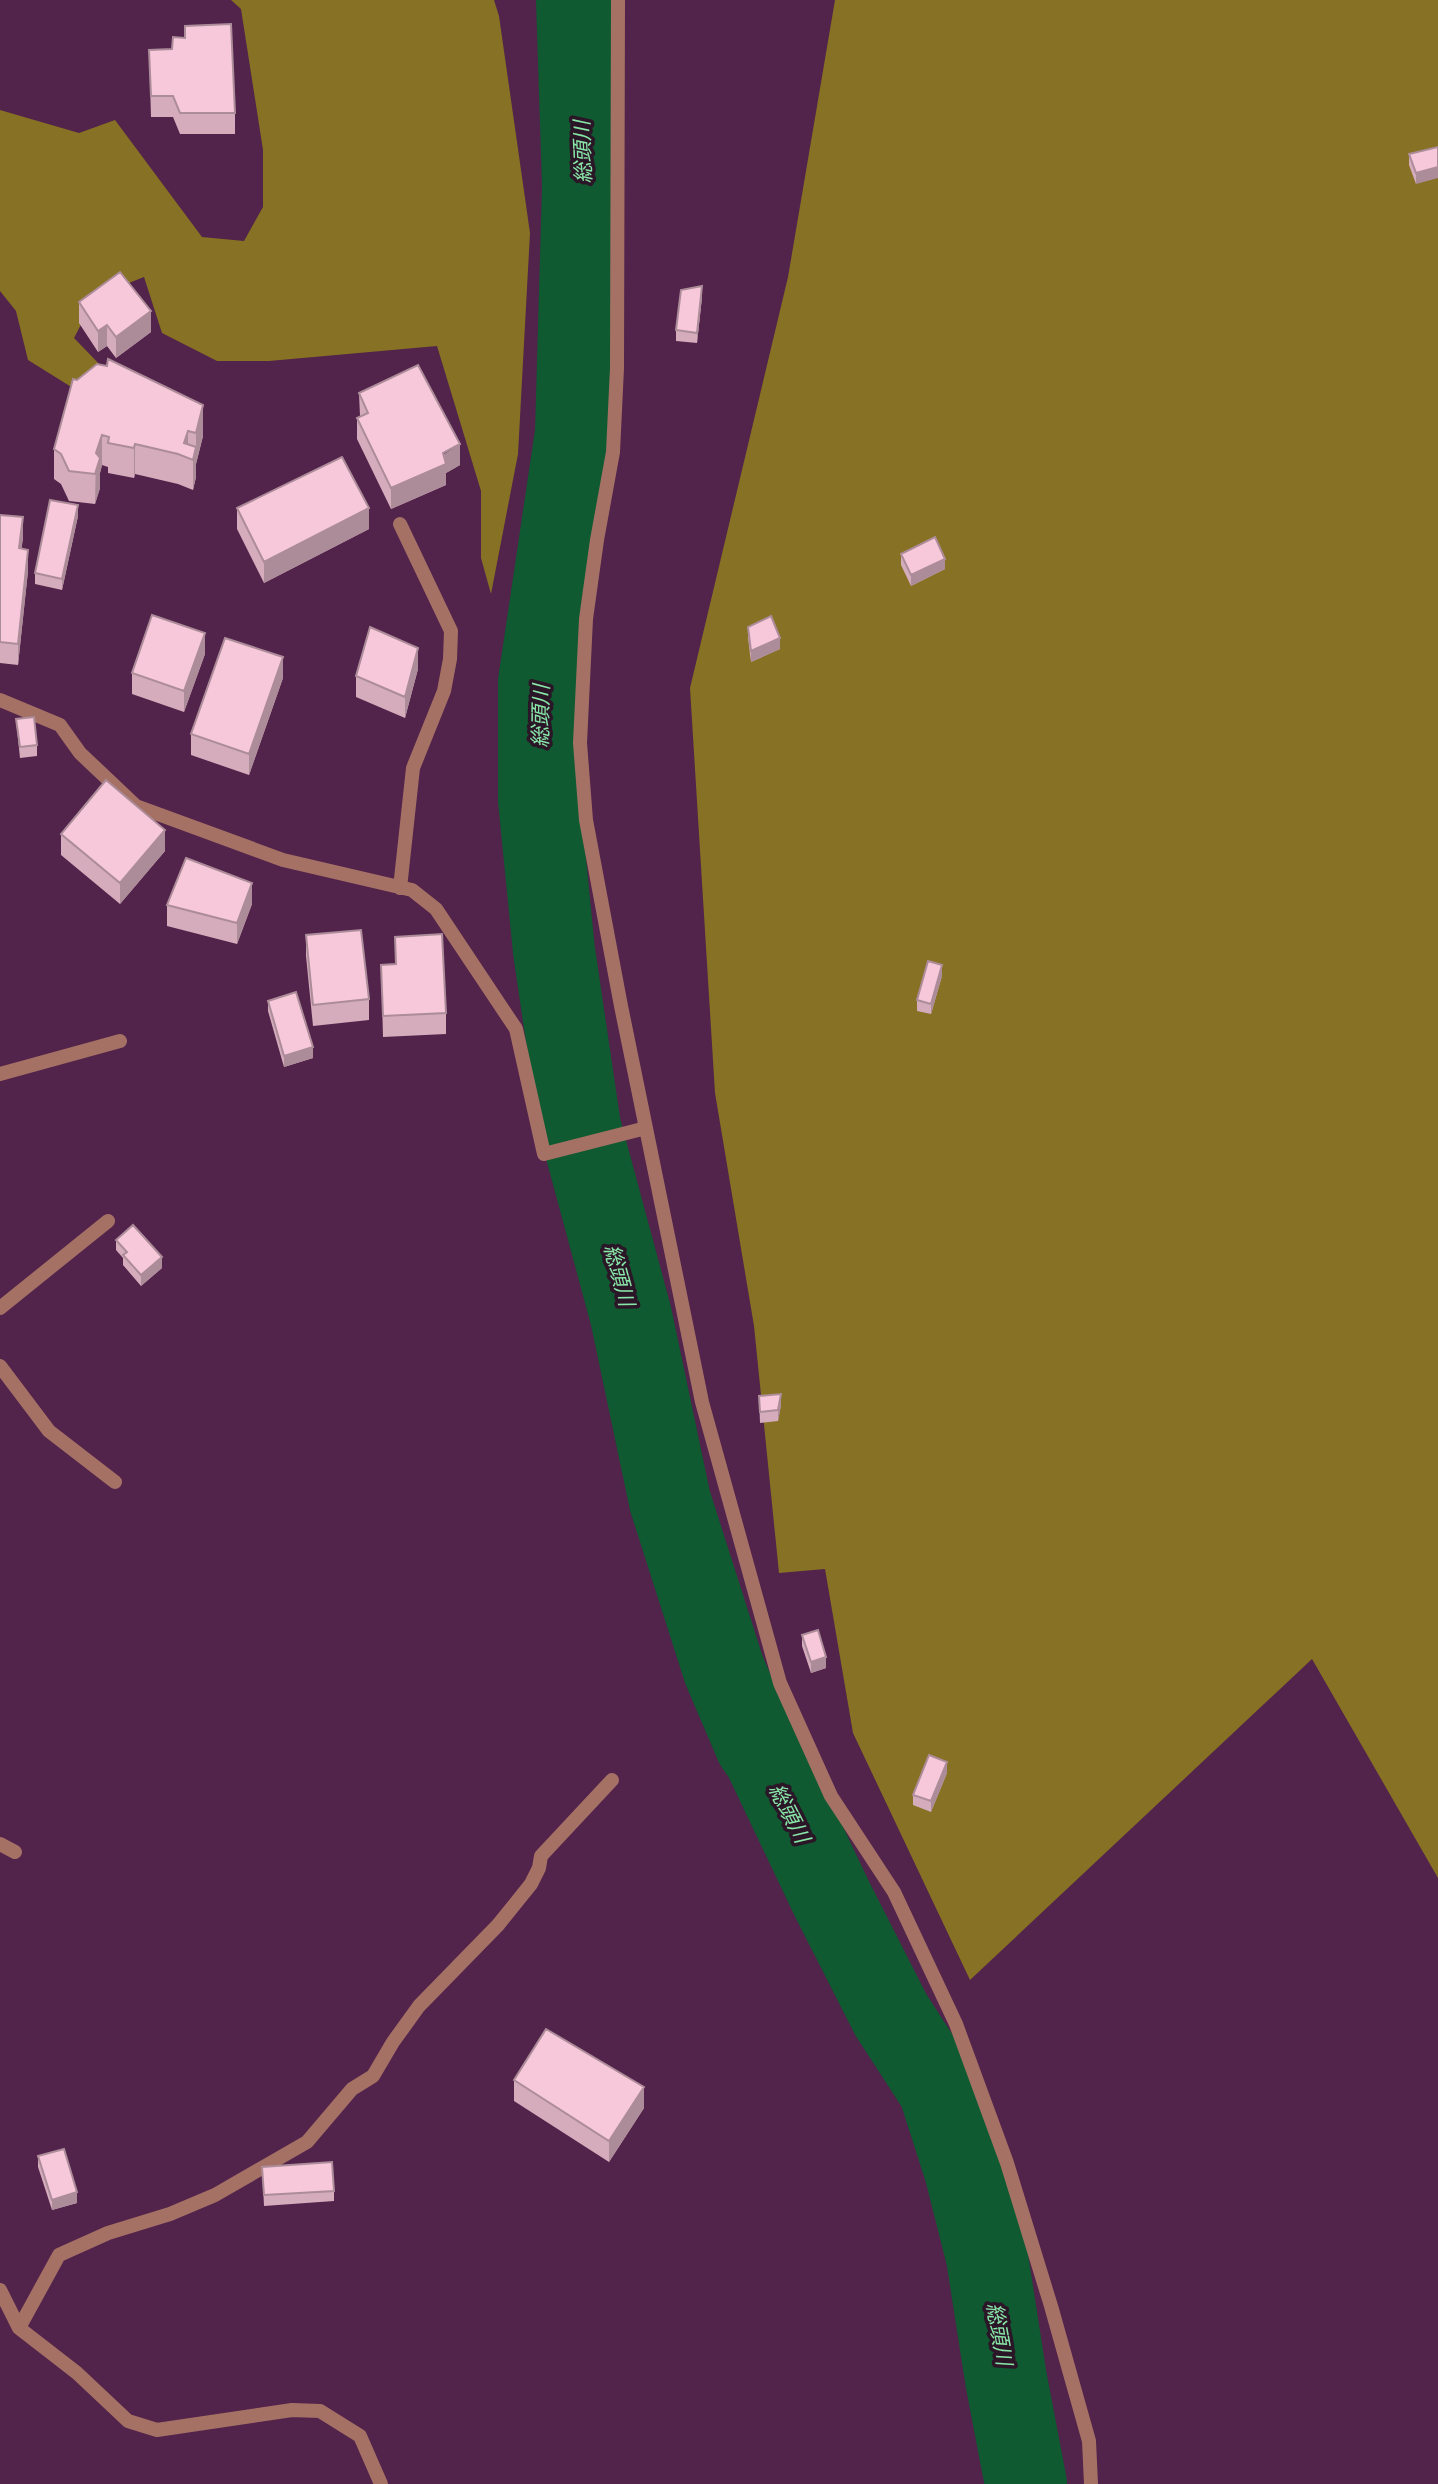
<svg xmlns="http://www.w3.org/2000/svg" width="1438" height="2484" viewBox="0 0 1438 2484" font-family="Quicksand,'Noto Sans JP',sans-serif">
<rect width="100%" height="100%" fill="#52234b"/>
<path fill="#867124" d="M231,0H494L499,16L530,233L518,454L491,594L481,558V491L437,346L269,361H217L162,333L144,277L96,296L74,338L105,370L81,393L28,360L16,311L0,291V110L79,133L115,120L202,237L244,241L263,207V150L241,9Z
M835,0H1438V1878L1312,1659L970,1980L853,1733L825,1569L779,1573L754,1326L715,1093L690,688L788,277Z"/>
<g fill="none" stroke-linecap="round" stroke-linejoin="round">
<path stroke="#0f5a31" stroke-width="82" d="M577,0L583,186L576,433L539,682V800L554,951L580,1127L631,1316L670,1501L724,1670L756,1745L764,1756L832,1899L891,2015L939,2089L965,2170L987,2257L1006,2379L1026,2484"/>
<path stroke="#a67165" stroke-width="14" d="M618,0L617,368L613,452L597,540L586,619L580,743L586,820L621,1006L702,1402L780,1683L831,1796L894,1892L956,2024L1007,2163L1051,2306L1089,2441L1091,2484
M400,524L451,631L450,659L444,691L413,768L400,888
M0,700L60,725L80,753L136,806L283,860L412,890L436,909L516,1029L544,1154L646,1128
M0,1074L120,1041
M0,1308L108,1221
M0,1366L49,1431L115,1482
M0,1844L15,1852
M0,2290L19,2328L77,2373L128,2421L157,2430L292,2410L320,2411L360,2436L381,2484
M19,2328L59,2255L108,2233L170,2214L215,2195L307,2142L352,2089L373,2076L393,2042L419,2006L498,1925L531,1884L539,1868L541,1856L612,1780"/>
</g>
<path fill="#d4acbb" d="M149,50L235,113V134H180L173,117H151Z
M1438,147L1416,184L1409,165V154Z
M702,297L697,343L676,341V330Z
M79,302L151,332L116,358L107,346L98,352L79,323Z
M77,380L203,436L196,464V477L193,490L178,484L135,474L134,478L108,473V467L102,465L100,473V488L95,504L69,501L61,484L54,479V449Z
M359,393L460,465L446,473V485L391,509L357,439V418L360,416Z
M237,508L369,529L264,583L237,529Z
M0,515L23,538L21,549L28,571L18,665L0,663Z
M78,516L62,590L35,584V573Z
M901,554L945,569L911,586L901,565Z
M748,627L780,649L751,662L748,638Z
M205,654L184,712L132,694V673Z
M418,669L405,718L356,697V676Z
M283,678L249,775L191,755V734Z
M16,719L37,745V756L20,758Z
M61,834L165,851L120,904L61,855Z
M252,904L237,944L167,926V905Z
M306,935L369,999V1020L313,1026L306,956Z
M395,937L446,1013V1034L383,1037L381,965L395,964Z
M942,976L931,1014L917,1011V1000Z
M268,1001L313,1058L284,1067L268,1011Z
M116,1240L162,1268L141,1286L123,1265V1258L116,1250Z
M759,1396L781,1405L778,1421L760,1423Z
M802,1635L826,1668L811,1673L802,1646Z
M947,1773L931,1812L913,1805V1795Z
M514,2080L644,2108L609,2162L514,2101Z
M38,2156L77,2203L52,2210L38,2167Z
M262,2167L334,2191V2201L264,2206Z"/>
<path fill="#ad8c99" d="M1438,167V178L1416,184V173Z
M702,286V297L697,343V333Z
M151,311V332L116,358V337Z
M107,325V346L98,352V331Z
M203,405V436L196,464V477L193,490V460L196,447V433Z
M188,431V458L184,443Z
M102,435V465L100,473V488L95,504L96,453Z
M135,444V474L134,478V448Z
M460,444V465L446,473V485L391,509V488Z
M78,505V516L62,590V579Z
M369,508V529L264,583V562Z
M23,517V538L19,569V548Z
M28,550V571L18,665V644Z
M945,559V569L911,586V575Z
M205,633V654L184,712V691Z
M780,638V649L751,662V651Z
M418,648V669L405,718V697Z
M283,657V678L249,775V754Z
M165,830V851L120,904V883Z
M252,883V904L237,944V923Z
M942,965V976L931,1014V1004Z
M313,1047V1058L284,1067V1056Z
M162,1257V1268L141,1286V1275Z
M781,1394V1405L778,1421V1410Z
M826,1657V1668L811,1673V1662Z
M947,1762V1773L931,1812V1801Z
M644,2087V2108L609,2162V2141Z
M77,2192V2203L52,2210V2200Z"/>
<path fill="#f7c8da" stroke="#ad8c99" stroke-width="2" d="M231,24L235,113H180L173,96H151L149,50L172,49L173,37L185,38V26Z
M1438,147V167L1416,173L1409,154Z
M120,272L151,311L116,337L107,325L98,331L79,302Z
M702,286L697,333L676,330L681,290Z
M108,359L203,405L196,433L188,431L184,443L196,447L193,460L178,454L135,444L134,448L108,443L109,437L102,435L96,453L100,458L95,474L69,471L61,454L54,449L73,379L77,380L97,364L107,366Z
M418,365L460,444L443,453L446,464L391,488L357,418L368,413L359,393Z
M342,457L369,508L264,562L237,508Z
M50,500L78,505L62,579L35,573Z
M0,515L23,517L19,548L28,550L18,644L0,642Z
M935,537L945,559L911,575L901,554Z
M152,615L205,633L184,691L132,673Z
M771,616L780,638L751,651L748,627Z
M370,627L418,648L405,697L356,676Z
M225,638L283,657L249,754L191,734Z
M34,717L37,745L20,747L16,719Z
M106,780L165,830L120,883L61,834Z
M186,858L252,883L237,923L167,905Z
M361,930L369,999L313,1005L306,935Z
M442,934L446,1013L383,1016L381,965L396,964L395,937Z
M928,961L942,965L931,1004L917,1000Z
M296,992L313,1047L284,1056L268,1001Z
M133,1225L162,1257L141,1275L123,1255L127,1252L116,1240Z
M781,1394L778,1410L760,1412L759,1396Z
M818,1630L826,1657L811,1662L802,1635Z
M929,1755L947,1762L931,1801L913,1795Z
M546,2029L644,2087L609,2141L514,2080Z
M64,2149L77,2192L52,2200L38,2156Z
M332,2162L334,2191L264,2195L262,2167Z"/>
<g text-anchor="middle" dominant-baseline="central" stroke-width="7" stroke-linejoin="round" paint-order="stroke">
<g font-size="21" font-style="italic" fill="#88e7a7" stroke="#2b1628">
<text transform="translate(582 152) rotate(-92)">総頭川</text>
<text transform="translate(540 716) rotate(-89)">総頭川</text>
<text transform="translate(620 1275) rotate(75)">総頭川</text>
<text transform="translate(790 1813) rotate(63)">総頭川</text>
<text transform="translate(1000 2334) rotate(80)">総頭川</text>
</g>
</g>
</svg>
